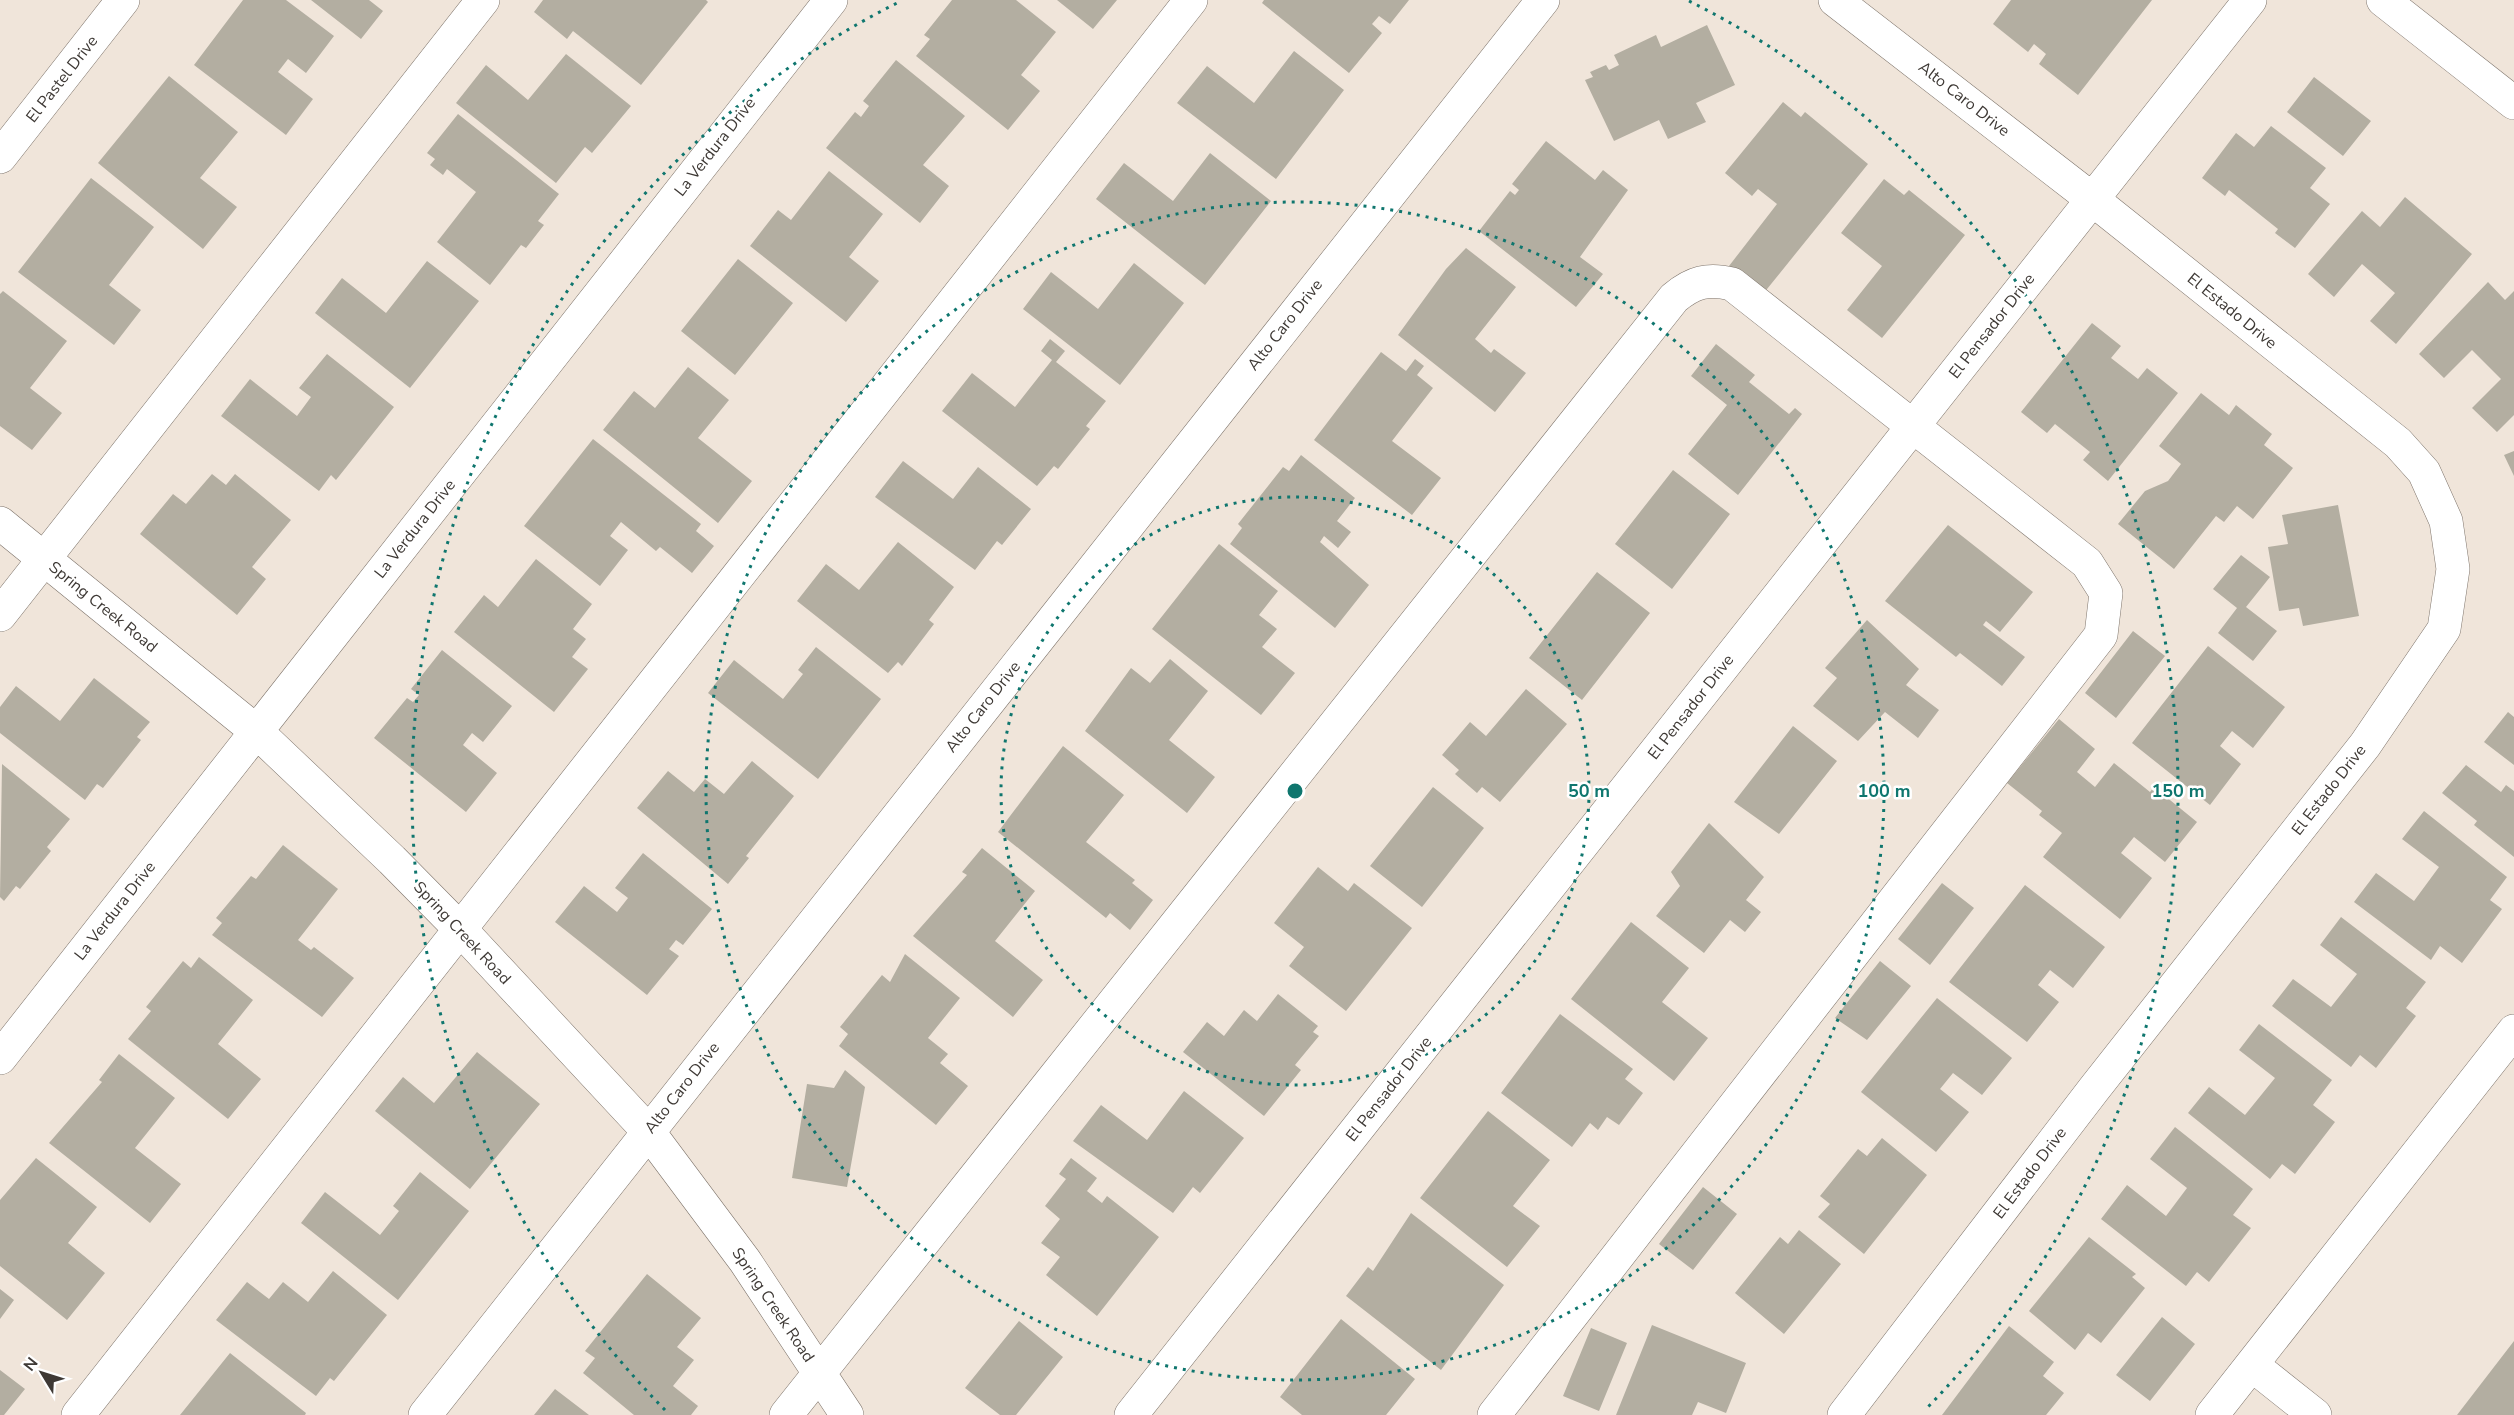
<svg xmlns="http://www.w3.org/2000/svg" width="2514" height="1415" viewBox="0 0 2514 1415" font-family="'Nunito Sans',sans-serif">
<rect width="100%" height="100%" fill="#f0e5da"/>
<path fill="#b3aea1" d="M243,0H286L334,36L306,73L288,59L278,72L313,99L286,135L194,65Z
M311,0H369L383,11L361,39Z
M543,0H706L708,2L641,85L573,31L567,39L534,12Z
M952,0H1016L1056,32L1021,75L1040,91L1008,130L916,56L930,39L924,35Z
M1057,0H1117L1093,29Z
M1264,0H1409L1390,24L1379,16L1372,24L1382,33L1349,73L1262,3Z
M2011,0H2152L2078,95L2039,64L2046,54L2034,44L2028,52L1993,24Z
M1707,25L1735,85L1696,103L1706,122L1668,139L1659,120L1614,141L1585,80L1593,77L1590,72L1606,65L1609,70L1619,65L1614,55L1656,35L1661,47Z
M1294,51L1344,90L1276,179L1177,103L1207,66L1254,103Z
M566,54L631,106L592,153L585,147L556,183L456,103L486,65L528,100Z
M896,60L965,116L923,165L949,186L920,223L826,148L855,112L861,117L869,106L863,101Z
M169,76L238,132L200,178L237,207L203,249L98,163Z
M2314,77L2371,121L2343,156L2287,112Z
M1783,102L1801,117L1805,112L1868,164L1763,294L1729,266L1777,204L1758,189L1752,196L1725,173Z
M458,114L559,194L538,221L544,225L526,248L521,245L490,285L437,242L476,192L447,169L443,175L430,165L435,159L427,153Z
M2271,126L2326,168L2310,188L2330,204L2295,248L2275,233L2278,229L2229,190L2225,196L2202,178L2236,133L2254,147Z
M1546,141L1595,180L1603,170L1628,190L1580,257L1603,274L1576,307L1479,231L1510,191L1515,195L1519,190L1512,184Z
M1210,153L1271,201L1205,285L1096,199L1124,163L1173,201Z
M829,171L883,214L849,257L879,281L846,322L750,246L778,210L791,220Z
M91,178L154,227L109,285L141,310L114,345L18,272Z
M1884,179L1904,195L1909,190L1965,235L1882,338L1847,310L1882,266L1841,233Z
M2405,197L2472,254L2396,344L2370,321L2395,293L2362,264L2334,297L2308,274L2362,211L2380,227Z
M1466,248L1516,287L1475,339L1491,353L1494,349L1526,373L1495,412L1398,335L1446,269Z
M738,259L793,303L735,375L681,331Z
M427,261L479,301L410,388L315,313L342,278L386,313Z
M1134,263L1184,303L1120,385L1023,309L1051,272L1098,309Z
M2488,282L2505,300L2514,291V415L2497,432L2472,408L2501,379L2472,350L2444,378L2419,354Z
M3,291L67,341L30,388L62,413L32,450L0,426V294Z
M2092,323L2121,346L2111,358L2138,379L2147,368L2178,393L2108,481L2083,460L2090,452L2055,424L2047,433L2021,412Z
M1050,339L1065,351L1056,362L1106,401L1086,426L1090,429L1058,469L1054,466L1037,486L942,411L972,373L1015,407L1052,360L1041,351Z
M1716,344L1755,375L1749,382L1789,414L1795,408L1802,414L1738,495L1688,454L1727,405L1691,376Z
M1381,352L1406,371L1415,359L1424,366L1417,375L1433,388L1392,441L1441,478L1412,515L1314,440Z
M327,354L394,407L336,480L331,475L319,491L221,416L250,379L297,416L311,397L299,388Z
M688,367L729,400L698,438L752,481L718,523L603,430L634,391L655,408Z
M2201,393L2229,415L2236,405L2272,434L2264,445L2293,468L2253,519L2237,506L2224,522L2216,516L2174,569L2118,524L2145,491L2168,481L2181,464L2159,446Z
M593,439L701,524L696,531L714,546L692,573L660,547L656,551L621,522L610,536L628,550L600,586L524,526Z
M2514,451V476L2504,455Z
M1301,455L1355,498L1337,521L1351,532L1338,548L1324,536L1320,542L1369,585L1335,628L1230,544L1242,528L1238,524L1283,467L1289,471Z
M903,461L953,499L978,467L1031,509L1002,545L997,541L975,570L875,497Z
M1673,470L1730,514L1672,589L1615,544Z
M212,474L226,485L235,474L291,520L252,567L266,579L237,615L140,534L173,494L186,504Z
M2338,505L2359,616L2303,626L2299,608L2279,611L2268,547L2288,544L2282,515Z
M1948,525L2033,592L2000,632L1986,621L1983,625L2025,657L2002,686L1960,653L1956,657L1885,601Z
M898,542L954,587L929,620L934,624L902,666L898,662L888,673L797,601L826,564L859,590Z
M1219,544L1278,591L1259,615L1277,629L1262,647L1295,673L1261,715L1152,629Z
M2241,555L2270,577L2246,607L2277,631L2253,661L2218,633L2237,608L2213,589Z
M536,559L592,604L573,629L586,639L572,657L588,669L554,712L454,632L484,595L498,607Z
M1597,572L1650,613L1582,700L1529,658Z
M1867,620L1919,669L1906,685L1939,710L1918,738L1885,712L1858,741L1813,706L1837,678L1825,668Z
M2133,631L2165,656L2116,718L2085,693Z
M2208,646L2285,707L2253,748L2232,731L2220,746L2241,764L2210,805L2132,743Z
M816,647L881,699L818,779L708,693L734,660L783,699L803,674L798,670Z
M442,650L512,706L483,742L472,733L463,745L497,773L466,812L374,738L407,698L413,702L419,695L411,689Z
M1170,659L1208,691L1169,740L1215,777L1187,813L1085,731L1131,668L1150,683Z
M94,678L150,722L137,737L141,740L103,788L97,784L85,800L0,733V707L16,686L60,721Z
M1526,689L1567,724L1500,802L1482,787L1477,793L1455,774L1459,770L1442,755L1470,722L1486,736Z
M2508,712L2514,717V765L2484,742Z
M2059,719L2095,749L2077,772L2095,787L2114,763L2150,792L2154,787L2197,822L2165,862L2134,837L2121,853L2152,878L2120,919L2043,857L2062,833L2039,815L2042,811L2007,783Z
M1793,726L1837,761L1779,834L1734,802Z
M1063,746L1124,795L1086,842L1135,880L1132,883L1153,900L1130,930L1110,913L1106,918L998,832Z
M752,761L794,796L746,856L749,858L728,884L637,808L668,771L694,792L705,779L724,794Z
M2,764L70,819L47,847L51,851L20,889L16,886L4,901L0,897Z
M2466,765L2501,792L2506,785L2514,791V857L2474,825L2477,821L2442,793Z
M1433,787L1484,828L1422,907L1370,866Z
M2424,811L2507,877L2490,900L2502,909L2462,963L2440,946L2431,960L2354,902L2376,873L2414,901L2439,867L2402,839Z
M1709,823L1764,877L1746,900L1761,912L1745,932L1730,920L1704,953L1656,916L1680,886L1671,872Z
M283,845L338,889L298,940L311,950L314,947L354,978L322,1017L212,935L222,923L216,918L251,876L256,879Z
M982,848L1035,891L995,941L1043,980L1013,1017L913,936L967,875L962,872Z
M643,853L712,909L683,945L676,940L669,949L679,956L647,995L555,922L584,886L617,912L628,898L615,888Z
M1318,867L1348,891L1354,883L1412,928L1346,1011L1289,966L1304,947L1274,923Z
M1942,883L1974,908L1930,965L1898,939Z
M2025,885L2105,947L2073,988L2050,970L2038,985L2059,1002L2027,1042L1949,982Z
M2341,917L2426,982L2406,1008L2416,1016L2376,1068L2360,1055L2351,1067L2272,1006L2293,979L2331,1007L2357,974L2320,945Z
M1631,922L1689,968L1662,1002L1708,1038L1674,1081L1571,999Z
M905,954L960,998L928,1038L948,1054L940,1063L968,1086L936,1125L839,1046L848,1034L840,1027L882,975L890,982Z
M199,957L253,1000L218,1044L261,1079L228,1119L128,1039L151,1011L146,1007L183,961L191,968Z
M1880,961L1911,986L1867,1040L1835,1018Z
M1278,994L1318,1026L1313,1032L1319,1036L1295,1065L1301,1070L1264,1116L1183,1052L1207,1022L1224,1036L1244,1010L1257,1021Z
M1937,998L2012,1058L1982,1095L1953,1073L1940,1089L1969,1112L1936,1152L1861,1092Z
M1560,1014L1633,1069L1625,1079L1643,1093L1619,1125L1607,1117L1598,1130L1590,1123L1572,1147L1501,1093Z
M2259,1024L2332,1080L2313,1105L2335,1122L2295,1174L2282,1164L2270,1179L2188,1113L2209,1087L2245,1115L2275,1078L2239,1050Z
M477,1052L540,1104L470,1189L375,1111L403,1077L434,1103Z
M119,1054L175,1098L135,1148L181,1184L150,1223L49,1143L102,1082L99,1080Z
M845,1070L865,1087L847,1187L792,1178L807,1084L834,1088Z
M1184,1091L1244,1138L1200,1193L1193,1187L1173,1213L1073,1141L1101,1105L1147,1140Z
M1488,1111L1550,1160L1513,1206L1540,1226L1507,1267L1420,1198Z
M2175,1127L2253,1189L2233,1215L2251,1228L2209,1282L2197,1272L2186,1286L2101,1219L2127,1185L2166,1216L2187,1188L2150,1159Z
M1882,1138L1927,1175L1864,1254L1818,1217L1830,1204L1820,1196L1858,1149L1867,1156Z
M36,1158L97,1207L68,1243L105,1273L67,1320L0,1266V1200Z
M1071,1158L1097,1178L1087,1191L1102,1203L1107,1196L1159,1237L1097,1316L1046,1275L1060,1257L1041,1243L1060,1219L1045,1206L1066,1179L1059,1174Z
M420,1172L469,1211L398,1300L301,1223L325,1192L380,1235L399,1211L393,1206Z
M1703,1187L1737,1214L1693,1270L1659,1244Z
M1411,1213L1504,1285L1441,1370L1346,1296L1368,1267L1373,1271Z
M1799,1230L1841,1264L1784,1334L1735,1293L1780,1237L1788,1244Z
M2089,1237L2136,1274L2132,1277L2145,1288L2101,1343L2088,1333L2075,1350L2029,1311Z
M333,1271L387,1315L334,1381L330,1378L316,1396L216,1320L247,1282L269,1299L283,1282L308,1302Z
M647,1274L701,1318L677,1347L694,1360L673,1386L698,1406L691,1415H634L583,1373L595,1358L585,1351Z
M0,1289L14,1300L0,1319Z
M2162,1317L2195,1344L2150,1401L2116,1375Z
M1341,1319L1415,1379L1386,1415H1302L1280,1397Z
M1019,1321L1063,1357L1016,1415H1000L965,1388Z
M1652,1325L1746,1363L1726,1413L1698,1402L1692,1415H1616Z
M2009,1326L2054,1362L2043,1376L2064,1393L2046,1415H1942Z
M1591,1328L1627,1343L1599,1411L1563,1396Z
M2514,1341V1415H2457Z
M230,1353L306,1413L305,1415H180Z
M0,1370L25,1389L4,1415H0Z
M555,1389L589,1415H534Z"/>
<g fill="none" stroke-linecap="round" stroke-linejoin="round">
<g stroke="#7e746b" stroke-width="34">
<path id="minor" d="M1835,0L2092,199L2398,443L2424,472L2446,521L2453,569L2444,629L2365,745L2094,1089L1844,1415
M0,157L123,0
M0,523L256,731L392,860L461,930L648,1131L745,1261L847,1415
M0,615L483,0
M0,1058L831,0
M2252,1365L2315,1415
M78,1415L1191,0
M425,1415L1543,0
M786,1415L1674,298C1693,282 1708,278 1732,284L2087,563L2106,593L2101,635L1494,1415
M1131,1415L2250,0
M2212,1415L2514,1031"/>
</g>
<g stroke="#7e746b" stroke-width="34">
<path id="major" d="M2383,0L2514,103"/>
</g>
<use href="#minor" stroke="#fff" stroke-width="33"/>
<use href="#major" stroke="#fff" stroke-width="33"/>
</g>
<g fill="none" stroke="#0f766e" stroke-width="3" stroke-dasharray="3 6">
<circle cx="1295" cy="791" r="294"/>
<circle cx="1295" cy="791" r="589"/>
<path d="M665 1410A883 883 0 0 1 901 1M1689 1A883 883 0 0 1 1925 1410"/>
</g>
<g text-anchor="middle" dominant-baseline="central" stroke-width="5" stroke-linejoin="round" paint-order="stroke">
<g font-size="16" fill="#3e3935" stroke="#fff">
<text transform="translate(62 79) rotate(-52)">El Pastel Drive</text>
<text transform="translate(1964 99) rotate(38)">Alto Caro Drive</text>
<text transform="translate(715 147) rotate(-52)">La Verdura Drive</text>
<text transform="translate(2232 311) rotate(39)">El Estado Drive</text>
<text transform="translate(1285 325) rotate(-52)">Alto Caro Drive</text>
<text transform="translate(1992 326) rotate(-52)">El Pensador Drive</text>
<text transform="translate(415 529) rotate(-52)">La Verdura Drive</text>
<text transform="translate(103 607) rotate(39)">Spring Creek Road</text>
<text transform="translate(983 707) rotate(-52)">Alto Caro Drive</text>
<text transform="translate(1691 707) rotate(-52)">El Pensador Drive</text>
<text transform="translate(2329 790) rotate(-52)">El Estado Drive</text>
<text transform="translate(115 911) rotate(-52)">La Verdura Drive</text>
<text transform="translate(462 933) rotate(47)">Spring Creek Road</text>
<text transform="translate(682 1088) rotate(-52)">Alto Caro Drive</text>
<text transform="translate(1389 1089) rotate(-52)">El Pensador Drive</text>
<text transform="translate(2030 1173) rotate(-53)">El Estado Drive</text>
<text transform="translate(773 1305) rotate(56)">Spring Creek Road</text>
</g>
</g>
<circle cx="1295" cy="791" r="9" fill="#0f766e" stroke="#fff" stroke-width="3"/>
<g font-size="18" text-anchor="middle" font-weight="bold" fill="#0f766e" stroke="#fff" stroke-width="5" stroke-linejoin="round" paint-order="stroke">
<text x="1589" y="797">50 m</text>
<text x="1884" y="797">100 m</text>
<text x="2178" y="797">150 m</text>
</g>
<g transform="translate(42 1373) rotate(308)" stroke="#ffffff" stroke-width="4.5" paint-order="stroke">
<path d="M0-4.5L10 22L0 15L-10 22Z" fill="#3e3935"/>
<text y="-9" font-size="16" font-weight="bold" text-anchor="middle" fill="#3e3935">N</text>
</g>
</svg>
